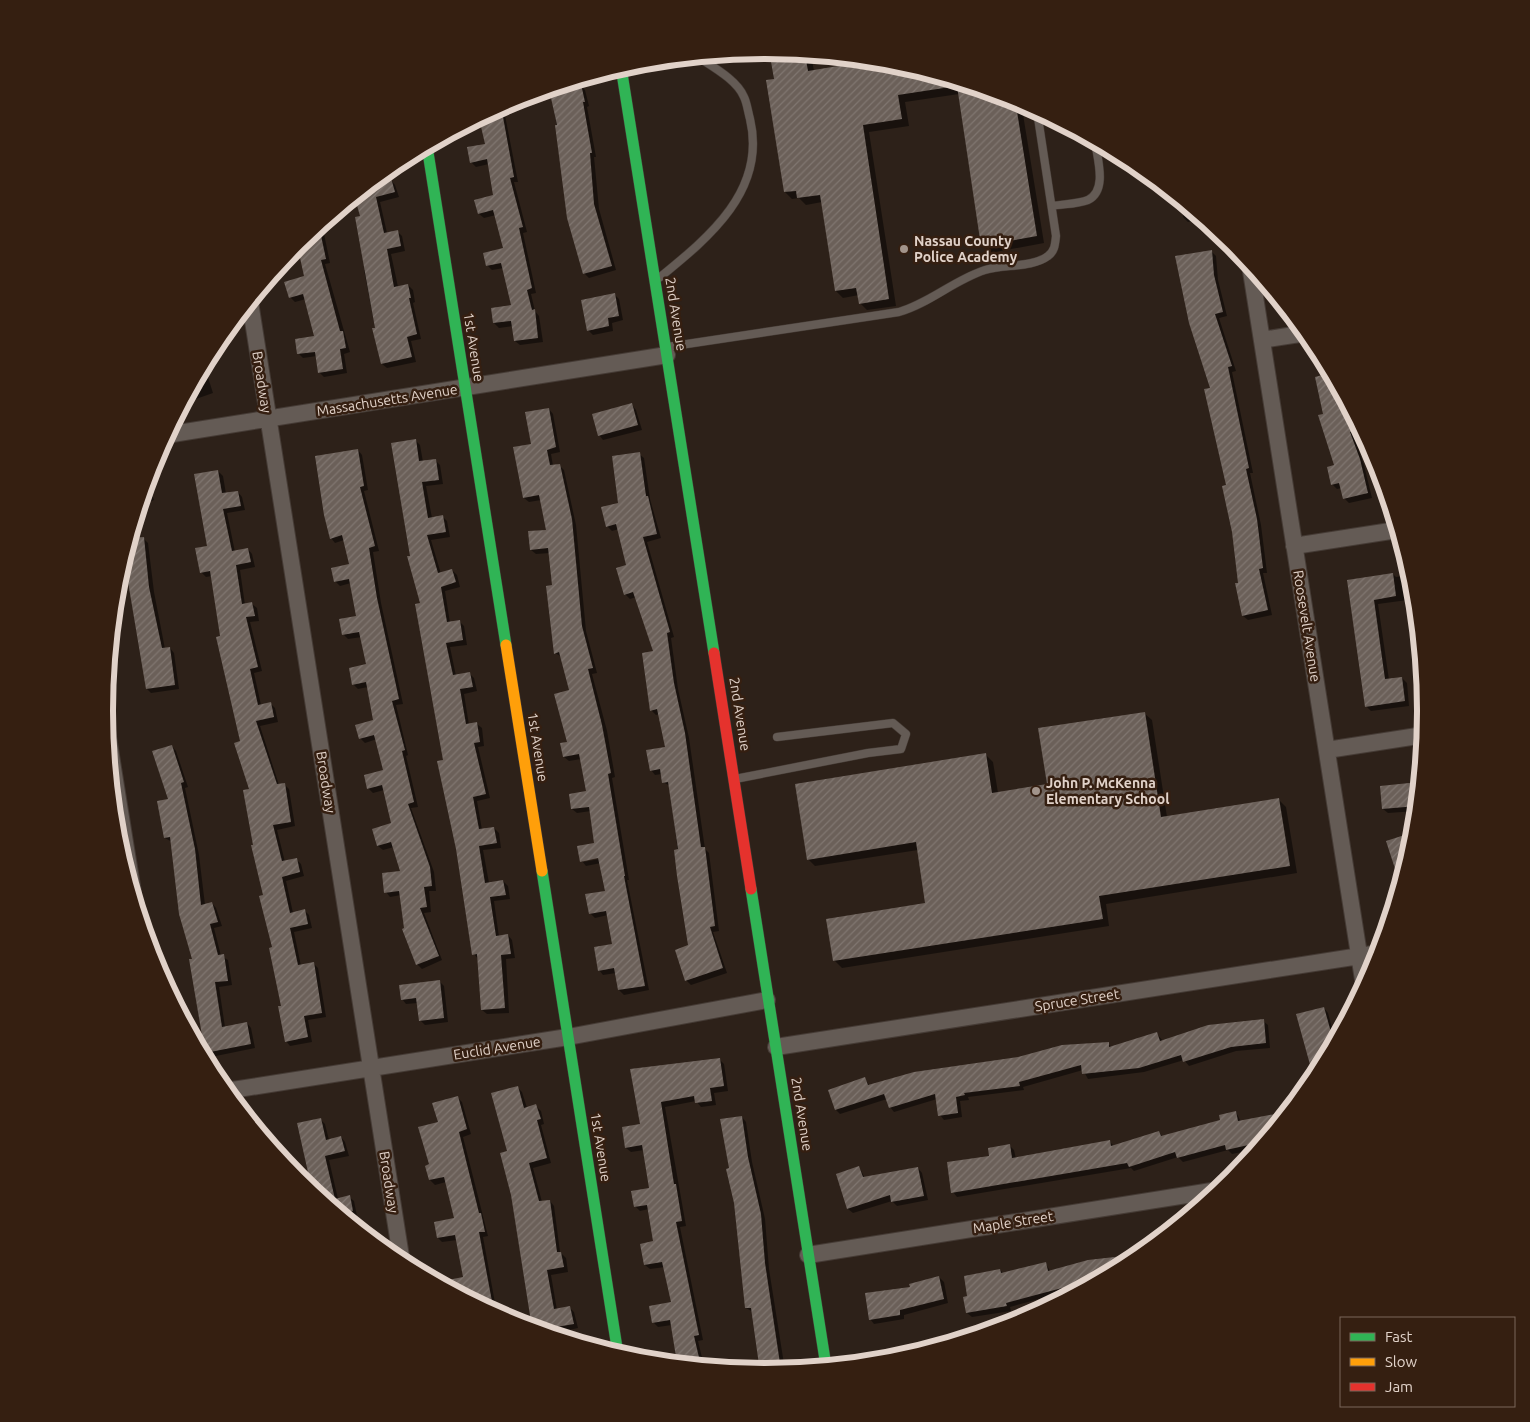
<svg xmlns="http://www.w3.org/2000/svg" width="1530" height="1422" viewBox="0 0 1530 1422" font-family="Ubuntu,sans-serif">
<defs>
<pattern id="building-hatch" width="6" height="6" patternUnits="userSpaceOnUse" patternTransform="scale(1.25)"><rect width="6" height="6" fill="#6b6059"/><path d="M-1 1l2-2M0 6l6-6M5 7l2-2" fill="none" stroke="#807670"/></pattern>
</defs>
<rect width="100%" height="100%" fill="#2d2119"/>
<path fill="#0007" fill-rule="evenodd" d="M771,51L811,55L814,71L840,67L838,57L894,63L1021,102L1044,243L990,253L983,245L959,94L905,102L909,126L869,132L896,306L867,310L860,303L859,295L843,298L836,291L822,202L806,205L799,198L792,199L785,192Z
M576,81L577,86L580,85L585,90L589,106L587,107L596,157H594L599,209L616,270L589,278L584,273L550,89Z
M503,105L518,182H514L527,232L523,233L536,293L531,294L535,311L539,316L543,342L520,345L515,341L513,326L499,328L494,323L492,309L512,306L504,268L492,270L487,265L505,249L496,215L484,218L479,214L495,196L489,164L476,167L471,162L486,145L480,118L478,119Z
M379,177L381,182L391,180L395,185L399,197L380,202L387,233L397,231L402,236L405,251L391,254L398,287L408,285L413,290L415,302L413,303L421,339L411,341L416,362L387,368L382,364L364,270H367L362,217L356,196Z
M1181,201L1203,219L1188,222L1183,217Z
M322,224L330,263L325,264L350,352L344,354L347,373L324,377L319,372L317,356L303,358L299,354L316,337L306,299L295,302L290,297L306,277L299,245L296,246Z
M1211,251L1216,256L1218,280L1227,316L1219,318L1236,371L1232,372L1253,473H1250L1261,525L1267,573H1263L1272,615L1248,620L1243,616L1227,486L1212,389Z
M614,294L619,299L623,320L612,323L613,331L593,335L588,330Z
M204,365L213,393L193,400L188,395Z
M1331,374L1363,434L1354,437L1364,465L1372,498L1349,503L1344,498L1342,488L1337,489L1332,484L1336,466L1316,378Z
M632,405L636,410L642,430L603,440L599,435Z
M549,409L553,414L560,452L551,454L553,466L559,465L564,470L576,525L586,631L597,673L592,674L607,731L615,777L612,778L629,880H627L649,990L624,995L619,990L616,973L603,975L599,970L613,945L608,915L595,918L590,913L606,892L601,863L586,866L582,861L596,844L591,811L577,813L572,809L588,792L581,759L569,761L564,757L568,743L571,691L562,657L555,653L553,586L550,553L536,554L531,550L548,531L541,500L529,502L524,498L532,445ZM604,856L605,858L583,862V860Z
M416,441L420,445L423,462L435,460L440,465L443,484L426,486L432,518L442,516L447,521L450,537L431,540L441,574L452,570L457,575L460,587L445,591L450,623L459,621L464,626L467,645L450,647L456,676L469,673L474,678L477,691L464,694L469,725L477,724L482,728L484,746L478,747L490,798L477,801L482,830L494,828L499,833L501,848L483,850L489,883L503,881L508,886L510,899L494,901L499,937L508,935L512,940L515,958L506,959L509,1013L487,1014L482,1010L478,959L474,954L422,604Z
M358,450L362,455L368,490L364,491L379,551L373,552L381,603L403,704L396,705L408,755L406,756L418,807L411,808L434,872L436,891H429L431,912L424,913L442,960L422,969L417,964L406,929L401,895L390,897L386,892L402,872L394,847L383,850L378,846L373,830L392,824L384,790L373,793L368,788L385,771L377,739L365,743L360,738L375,721L368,687L358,689L353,684L368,665L362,637L348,639L344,635L358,617L351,583L340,586L335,581L351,565L344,540L335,543L331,538Z
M639,454L644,458L650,499L661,538L647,542L674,637L671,638L678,689L689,738L705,849L709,853L719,931L713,932L727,973L691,985L686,980L689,946L670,786L663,782L662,774L655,775L651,770L667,748L659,714L656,715L651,710L654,652L636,597L630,599L625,594L627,566L619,529L612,531L607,526L619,504Z
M218,471L223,476L226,494L238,492L242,497L245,510L227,513L235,552L248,549L252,554L255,567L240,570L245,605L252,604L257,608L259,621L250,622L262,671L254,673L261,705L270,703L275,708L278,722L260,726L279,785L284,784L289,789L295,826L277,830L285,862L296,859L301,864L304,876L286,881L293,913L305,911L309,915L312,928L294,932L301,966L313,963L318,968L326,1017L308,1020L312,1042L290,1046L286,1041L282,1007L255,846L251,790L212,576L206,577L201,572L208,547Z
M147,482L154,500L140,506Z
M143,538L148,543L154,592L165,649L170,648L174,653L179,689L151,693L147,689L125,554L130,540Z
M1393,574L1396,577L1411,575L1413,582L1415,599L1378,604L1389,680L1402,678L1407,683L1409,706L1371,711L1366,706L1348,581Z
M1144,713L1152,720L1167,817L1279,800L1286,807L1297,873L1106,904L1109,926L842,968L834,960L927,904L918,850L815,866L808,859L986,755L993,762L998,793L1049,785Z
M172,746L176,751L188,787L185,788L199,855L205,905L212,903L216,908L222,926L214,928L221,956L228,960L232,985L219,987L225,1027L247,1023L251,1028L255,1048L211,1057L206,1052L193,960L172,842L165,838Z
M1419,783L1416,811L1388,813L1383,809Z
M440,982L444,986L448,1022L425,1025L420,1020L418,1003L406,1004L402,999Z
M1324,1008L1328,1013L1335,1039L1311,1083L1308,1066L1312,1065Z
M1263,1021L1268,1025L1270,1048L1236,1051L1189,1066L1184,1060L1144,1072L1088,1079L1083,1070L1023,1087L1024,1090L968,1097L969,1100L960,1101L962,1117L944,1120L940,1115L937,1099L894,1112L890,1107L887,1099L840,1114L836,1110L865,1079L870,1086L1108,1044L1112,1047L1157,1034L1163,1041Z
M719,1059L724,1064L728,1091L714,1093L716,1105L701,1107L696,1101L665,1107L686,1226L680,1227L703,1340L698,1341L704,1366L675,1363L678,1362L672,1325L658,1327L654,1323L672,1303L665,1267L650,1269L645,1265L641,1245L654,1242L649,1209L640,1211L635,1206L651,1189L644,1150L631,1152L626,1148L642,1125L632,1071Z
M517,1087L522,1092L527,1108L536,1106L541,1111L544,1124L541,1125L551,1163L533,1168L542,1202L550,1201L554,1206L560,1252L566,1258L568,1272L551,1275L557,1310L569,1307L574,1312L578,1328L560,1332L561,1337L533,1328L509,1151Z
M457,1097L462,1102L471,1134L463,1137L488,1236L483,1237L497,1314L446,1286L445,1282L464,1278L457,1240L442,1242L438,1238L455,1219L446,1182L435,1185L430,1180L426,1166L431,1165L439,1122Z
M1236,1112L1241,1122L1285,1115L1257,1149L1232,1154L1228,1150L1183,1162L1178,1157L1134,1171L1131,1168L957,1197L953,1192L991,1157L1009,1145L1014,1150L1016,1159L1110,1142L1115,1147L1159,1132L1163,1137L1221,1121Z
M742,1117L746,1122L752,1162L765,1219L769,1269L784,1364L787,1370L761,1372L753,1312L746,1308L731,1169Z
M320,1119L325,1124L329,1140L341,1137L345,1142L349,1156L329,1160L338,1199L349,1197L354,1201L357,1216L346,1218L307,1186V1183L312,1182Z
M859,1167L865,1178L918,1168L922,1173L928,1200L897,1206L892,1201L853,1213L848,1209L837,1174Z
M1132,1261L1068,1295L1065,1292L1010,1307L1011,1311L972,1317L967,1313L1000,1270L1004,1274L1045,1263L1051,1272Z
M939,1277L944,1282L948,1303L904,1315V1319L874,1324L870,1319L911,1288Z"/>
<path fill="url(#building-hatch)" d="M769,50L805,54L808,71L838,66L837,57L894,63L1015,99L1037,236L981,246L957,86L898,95L902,119L863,125L889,299L859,304L856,288L835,291L820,195L797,198L796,191L784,192L766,80L774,79Z
M573,82V85L581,84L585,102H583L592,153H590L594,204L612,266L583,274L567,218L555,125H557L549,89Z
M501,106L514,177L510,178L523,227L519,228L532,288L527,290L532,310L535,309L538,338L514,341L511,321L493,323L491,308L511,305L501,263L486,266L483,253L503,248L493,210L478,214L474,200L493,195L487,159L470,163L467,147L485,144L479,118Z
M391,178L395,192L376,197L384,233L398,230L401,246L387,249L394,287L408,284L411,298H409L417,334L407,337L412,357L381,364L372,328H375L355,217L360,216L356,202L344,206L373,182Z
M319,226L326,259L321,260L340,331H343L346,348L340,349L343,369L318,373L315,352L297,354L295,339L314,336L303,294L289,298L284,282L304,276L297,244Z
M1212,250L1214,275L1223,312L1215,314L1232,366L1228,367L1249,468L1246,469L1257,519L1263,568L1259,569L1268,610L1242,616L1235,583H1238L1232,532L1222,486L1226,485L1204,389L1210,388L1189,323L1175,256Z
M615,293L619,316L608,318L609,326L587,331L581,300Z
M1330,373L1360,429L1350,432L1360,459L1368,493L1343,499L1339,483L1331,485L1327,467L1334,465L1318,415L1323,414L1315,377Z
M632,403L638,425L598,436L592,414Z
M549,408L556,447L547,450L550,465L560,464L572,519L582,626L593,668L588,669L602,725L611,773L608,774L625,876H624L645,986L618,990L614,968L598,971L594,947L612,944L606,911L589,914L585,894L605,891L598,858L580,862L577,846L594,843L589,807L571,809L569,794L586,791L579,754L563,757L560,743L567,742L554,694L569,690L559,652L554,654L546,586L552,585L548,548L530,550L528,531L546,530L539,495L523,498L513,447L531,444L525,412Z
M416,439L419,461L436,459L439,480L422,482L428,518L443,515L446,532L427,535L438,573L452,569L456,582L441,587L447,622L460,620L463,640L446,643L453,675L470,672L473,687L460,689L466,724L477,722L480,742L474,743L486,794L473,797L479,829L494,827L497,843L479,846L485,883L503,880L506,895L490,897L496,936L508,934L511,954L501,955L505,1008L481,1010L477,954L472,955L456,849L437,761L443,760L415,604L420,603L407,556H410L391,443Z
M358,449L364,486L360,487L375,546L369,548L377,598L399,699L392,701L405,750L402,751L414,802L408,804L430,867L432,886L424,887L427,907L420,908L439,956L416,965L402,929L404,928L399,891L384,893L382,873L400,871L391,842L377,846L372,829L391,823L382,785L367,789L364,775L383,770L374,735L359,739L355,725L373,720L366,682L352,685L349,668L366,664L359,632L342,635L339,619L356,616L349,579L334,582L331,568L349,564L342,535L330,539L324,515L315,456Z
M640,452L646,496H648L657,534L643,537L670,632L667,633L674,683L685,733L701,847H705L715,926L710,927L723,968L685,981L675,950L688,945L677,876L674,850L678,849L668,782L662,783L660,769L650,771L646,750L665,747L657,709L650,711L642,653L653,651L633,592L624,595L616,568L626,565L616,524L606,527L601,507L618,503L612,456Z
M218,470L222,493L238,491L241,506L223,509L232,551L248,548L251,562L236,565L242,604L252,602L255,616L246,617L258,667L250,669L258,705L271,702L274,717L256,721L277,784L285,783L291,822L273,825L282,861L297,858L300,872L282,877L290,913L305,909L308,924L290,928L298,965L314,962L322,1013L304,1016L308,1037L285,1042L278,1006H281L269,948L272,947L259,896L263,895L251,845H253L243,790L249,789L234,743L240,741L216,637L220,636L210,571L200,573L195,548L207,546L194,474Z
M144,537L149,587L162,648L170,647L175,685L146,689L124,558L130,538Z
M1393,573L1396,596L1374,600L1385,679L1402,677L1405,701L1365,707L1347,580Z
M1145,712L1161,817L1279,798L1290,866L1099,896L1103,919L833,961L826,919L925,903L916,842L807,860L795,784L986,753L992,793L1047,784L1038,728Z
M172,745L184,782L181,783L195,849L201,905L212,902L218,922L210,924L218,955L224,954L228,981L215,982L222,1027L247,1022L251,1044L205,1053L189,959H192L179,914L170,837L164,838L157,801L168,799L152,751Z
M1419,782L1417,806L1382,809L1380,786Z
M1414,832L1413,840L1400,884L1386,841Z
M440,980L444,1018L419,1021L416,998L401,1000L399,985Z
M1324,1007L1334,1043L1314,1079L1296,1014Z
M1264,1019L1266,1043L1231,1047L1183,1062L1181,1055L1139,1068L1082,1074L1081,1065L1019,1082L1020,1086L964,1093L965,1095L956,1097L958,1113L938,1116L935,1094L889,1108L884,1094L835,1110L828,1090L865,1077L868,1085L914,1072L1018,1057L1062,1045L1109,1042V1047L1157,1032L1160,1041L1208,1025Z
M720,1058L724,1086L710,1088L712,1101L695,1103L694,1096L661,1102L674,1184H676L682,1221L676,1222L699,1335L694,1336L701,1366L677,1363L670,1320L652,1323L649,1306L671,1302L662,1262L644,1265L640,1244L653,1241L647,1205L634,1207L631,1191L649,1188L642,1145L625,1148L622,1127L640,1124L630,1069Z
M518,1086L524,1108L536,1104L541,1119L537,1120L547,1158L529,1163L539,1201L550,1200L557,1252H561L564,1267L547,1270L554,1309L570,1306L574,1324L556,1327L558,1336L532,1328L511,1195L500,1153L507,1151L491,1093Z
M458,1096L467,1129L459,1132L479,1213H481L485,1232H479L494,1312L438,1282L463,1277L455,1235L437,1238L434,1222L454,1218L444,1177L429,1180L425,1166L429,1164L418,1127L438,1122L432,1103Z
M1236,1111L1238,1121L1275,1114L1277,1124L1262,1142L1226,1150L1225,1145L1177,1158L1175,1152L1129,1167L1127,1163L951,1193L947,1162L989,1156L988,1148L1010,1144L1012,1158L1110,1140L1111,1146L1159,1131L1161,1136L1220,1120L1219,1115Z
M742,1116L748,1157L761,1214L765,1263L781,1370L760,1372L751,1308H745L734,1203L726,1169L729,1168L720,1119Z
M321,1118L326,1140L341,1136L345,1151L325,1156L335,1199L350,1195L353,1211L341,1214L312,1190L297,1123Z
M859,1166L863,1177L918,1167L924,1196L891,1202L890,1195L847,1209L836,1174Z
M1141,1254L1132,1261L1079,1289L1064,1293L1062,1288L1006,1303L1007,1306L966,1313L963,1297L967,1296L964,1276L1000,1269L1001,1273L1046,1262L1048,1271L1088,1260Z
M939,1276L944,1299L900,1310V1315L869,1320L865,1293L910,1287L909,1284Z"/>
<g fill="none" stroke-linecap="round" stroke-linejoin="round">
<g stroke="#453b35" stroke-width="9">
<path id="lane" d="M1052,206C1063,204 1078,204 1088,200C1108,190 1097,158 1095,141
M659,278C708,238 767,191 750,119C748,112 747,103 744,97C737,80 713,67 698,57
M667,347L899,312C930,303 954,280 985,270C1004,264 1032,268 1048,256C1055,251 1055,244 1056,236L1037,111
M735,779L868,753L901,749L906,734L893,723L777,737"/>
</g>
<g stroke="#453b35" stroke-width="18">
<path id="street" d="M1250,265L1364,986
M250,302L402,1263
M1262,340L1306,333
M166,435L667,355
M1294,546L1397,530
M104,712L133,892
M1327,750L1424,735
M776,1047L1379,953
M226,1091L568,1037L767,1000
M808,1255L1218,1190"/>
</g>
<g stroke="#453b35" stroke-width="12">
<path id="fast" d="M621,67L714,653
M427,146L506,645
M542,871L618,1354
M751,889L826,1366"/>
</g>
<g stroke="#453b35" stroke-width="12">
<path id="slow" d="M506,645L542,871"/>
</g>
<g stroke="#453b35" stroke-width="12">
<path id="jam" d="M714,653L751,889"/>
</g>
<use href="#lane" stroke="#645b55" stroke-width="8"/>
<use href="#street" stroke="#645b55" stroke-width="16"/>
<use href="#fast" stroke="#30b455" stroke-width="11"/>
<use href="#slow" stroke="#ff9f0a" stroke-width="11"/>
<use href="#jam" stroke="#e5322d" stroke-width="11"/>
</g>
<g fill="#a2948b" stroke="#351f11" stroke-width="2">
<circle cx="904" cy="249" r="5"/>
<circle cx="1036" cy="791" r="5"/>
</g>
<g text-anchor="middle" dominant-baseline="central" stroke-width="5" stroke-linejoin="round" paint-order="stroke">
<g font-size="14" font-weight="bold" fill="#e1d2c9" stroke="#351f11" text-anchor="start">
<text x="914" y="241">Nassau County<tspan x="914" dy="16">Police Academy</tspan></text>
<text x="1046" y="783">John P. McKenna<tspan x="1046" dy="16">Elementary School</tspan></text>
</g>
<g font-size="14" fill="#e1d2c9" stroke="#351f11">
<text transform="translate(676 314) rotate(81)">2nd Avenue</text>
<text transform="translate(474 347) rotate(81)">1st Avenue</text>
<text transform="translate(262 382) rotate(81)">Broadway</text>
<text transform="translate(387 400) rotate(-9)">Massachusetts Avenue</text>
<text transform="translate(1307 626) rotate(81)">Roosevelt Avenue</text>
<text transform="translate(740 714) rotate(81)">2nd Avenue</text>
<text transform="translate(538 747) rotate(81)">1st Avenue</text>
<text transform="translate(326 782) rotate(81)">Broadway</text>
<text transform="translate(1077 1000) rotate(-9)">Spruce Street</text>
<text transform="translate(497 1048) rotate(-9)">Euclid Avenue</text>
<text transform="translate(802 1114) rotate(81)">2nd Avenue</text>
<text transform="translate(601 1147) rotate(81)">1st Avenue</text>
<text transform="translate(389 1182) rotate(81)">Broadway</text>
<text transform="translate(1013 1222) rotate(-9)">Maple Street</text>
</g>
</g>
<path d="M0 0H1530V1422H0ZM113 711a652 652 0 1 1 1304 0a652 652 0 1 1-1304 0Z" fill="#351f11" fill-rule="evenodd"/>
<path fill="none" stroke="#e1d2c9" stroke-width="6" d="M113 711a652 652 0 1 1 1304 0a652 652 0 1 1-1304 0Z"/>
<rect x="1340" y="1317" width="175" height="90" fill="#351f11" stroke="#7a675b"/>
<rect x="1350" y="1333" width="25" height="8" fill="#30b455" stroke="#7a675b"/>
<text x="1385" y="1342" font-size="15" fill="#e1d2c9">Fast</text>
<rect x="1350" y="1358" width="25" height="8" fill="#ff9f0a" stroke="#7a675b"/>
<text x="1385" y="1367" font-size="15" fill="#e1d2c9">Slow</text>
<rect x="1350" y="1383" width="25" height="8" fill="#e5322d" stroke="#7a675b"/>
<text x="1385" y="1392" font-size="15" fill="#e1d2c9">Jam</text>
</svg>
